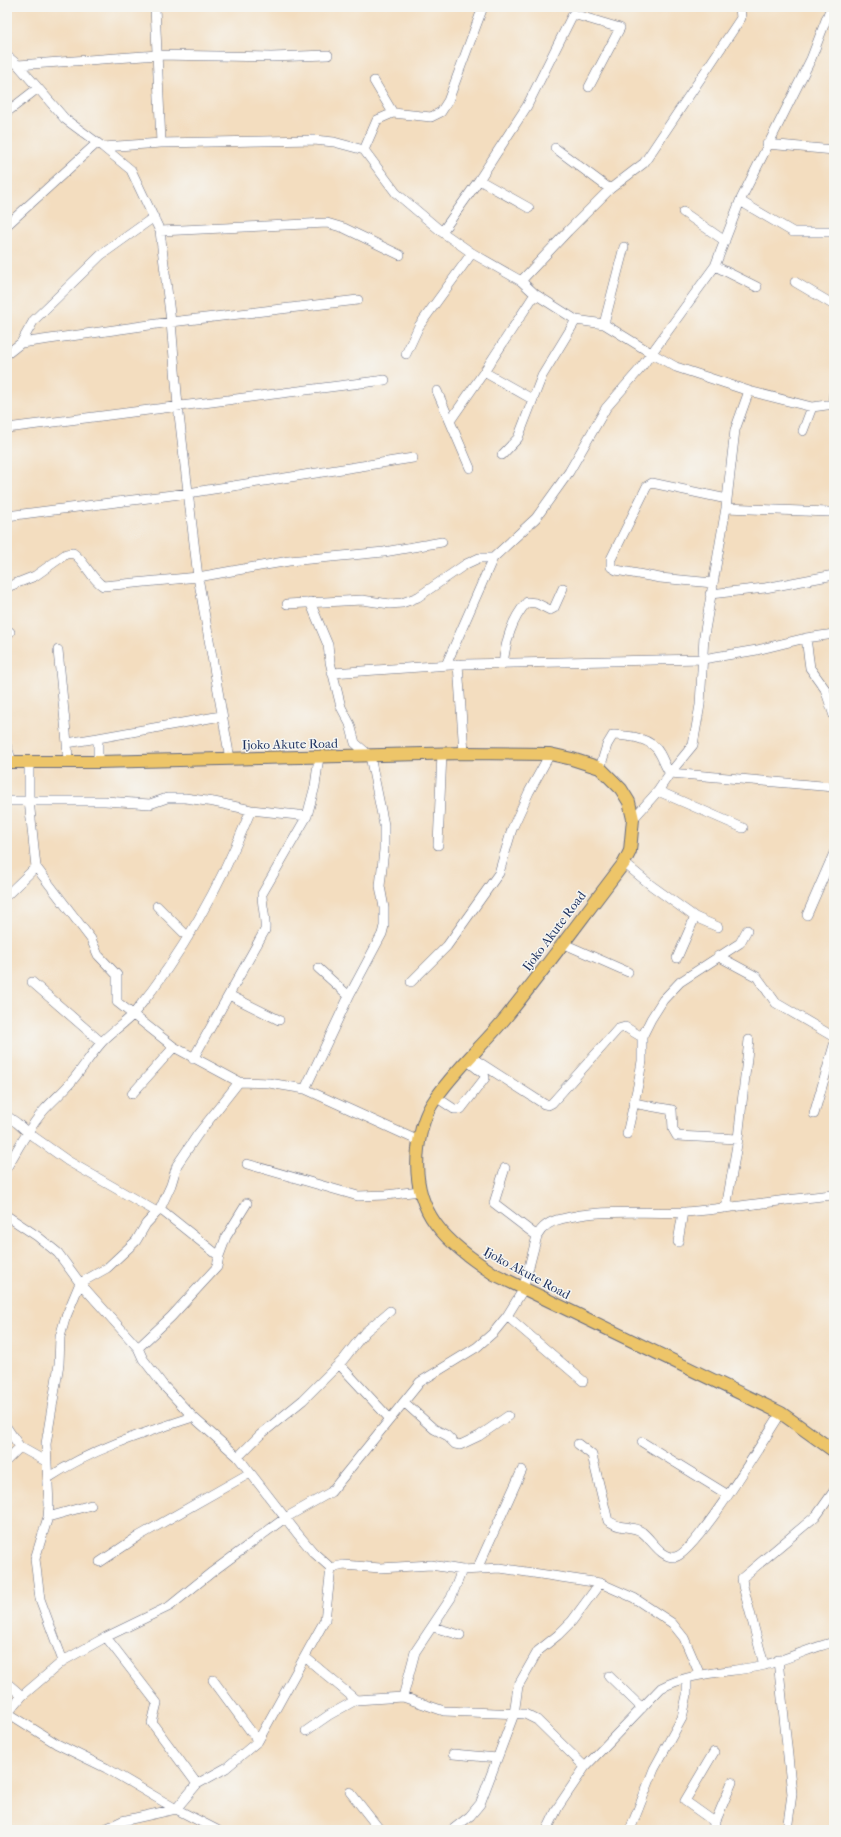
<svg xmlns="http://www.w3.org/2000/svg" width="841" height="1837" viewBox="0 0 841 1837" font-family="'IM FELL French Canon',serif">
<rect width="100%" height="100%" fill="#f6f6f2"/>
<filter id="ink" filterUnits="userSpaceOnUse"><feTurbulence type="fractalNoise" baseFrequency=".025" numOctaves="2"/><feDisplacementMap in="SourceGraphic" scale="8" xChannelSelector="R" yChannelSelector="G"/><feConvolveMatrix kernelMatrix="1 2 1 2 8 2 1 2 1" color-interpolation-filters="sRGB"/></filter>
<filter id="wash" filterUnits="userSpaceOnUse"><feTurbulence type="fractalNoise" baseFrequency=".012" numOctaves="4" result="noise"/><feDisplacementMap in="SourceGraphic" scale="16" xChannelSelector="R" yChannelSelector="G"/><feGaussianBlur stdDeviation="0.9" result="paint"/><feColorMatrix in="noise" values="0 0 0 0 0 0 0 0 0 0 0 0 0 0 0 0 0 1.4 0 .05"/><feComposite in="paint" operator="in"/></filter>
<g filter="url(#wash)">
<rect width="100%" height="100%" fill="#f3ddbf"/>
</g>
<g filter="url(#ink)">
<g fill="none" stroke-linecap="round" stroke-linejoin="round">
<g stroke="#676c80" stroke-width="10">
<path id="minor" d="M155,7L161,143
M7,56L18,65L65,119L103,147L131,170L160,231L171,322L178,406L198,577L230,759
M18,65L158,55L271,57L328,55
M374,81L393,113
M7,112L38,88
M767,144L834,150
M103,147L161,143L314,140L334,142L364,150L396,193L442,232L472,253L521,281L535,294L576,320L604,324L651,353L676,367L749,391L812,407L834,404
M555,148L610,189
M364,150L377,120L393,113L431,117L441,112L448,101L483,7
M479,180L529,208
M740,201L793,232H834
M683,212L725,241
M7,225L97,143
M160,231L327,223L344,228L400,255
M442,232L479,180L527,106L573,14L620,28L589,87
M715,266L757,287
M521,281L568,231L610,189L644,163L741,18L740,7
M795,282L834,305
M604,324L624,247
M21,343L171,322L358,300
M7,354L21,343L34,320L101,255L154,217
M406,354L419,326L472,253
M484,372L532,399
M437,391L470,468
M833,404L834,392
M450,421L484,372L535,294
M7,428L385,380
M803,431L812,407
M502,455L518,438L542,376L576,320
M726,508L829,512
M7,516L188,493L413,458
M713,583L660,578L616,570L611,567V559L647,486L652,483L727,499
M7,587L35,576L66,554L73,553C86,562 90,578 103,586L198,577L289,561L384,552L442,542
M710,594L765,588L834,575
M287,604L362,600L390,604L402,603L418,597L466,564L479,558H493
M7,634L10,632
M806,638L810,668L825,689L834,716
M58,650L67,743
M458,664L464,753
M503,664C506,641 511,620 527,602L536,603L550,610L554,608L563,588
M446,665L493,558L536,518L569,472L606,408L640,369L715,266L740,201L811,59L829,12
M332,673L465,664L703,659L757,650L806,638L834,634
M7,747L12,762
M29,762V800L36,867L91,939L98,955L117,975V1002L174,1047L239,1082L269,1083L305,1089L419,1141
M68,762L67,743L98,738
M98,762V738L221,716
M600,768L607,745L613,735C629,736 652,737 660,754C664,761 665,767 670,773
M670,773L834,787
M658,791L743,828
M7,801H105L150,804L167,798H185L214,802L251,810L307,816
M633,819L658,791L670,773L693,745L700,705L704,636L726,508L735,430L749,391
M438,845L442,753
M624,863L652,886L695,917L718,927
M7,895L36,867
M157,906L188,937
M807,915L834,853
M562,943L628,972
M718,956L757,977L776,1003L834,1037
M677,958L695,917
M318,968L349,996
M32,982L101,1042
M411,982L447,946L499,873L512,829L529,792L550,754
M229,995L279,1020
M471,1057L544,1104L548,1105L552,1103L618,1029L625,1027L642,1037
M193,1059L265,930C266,917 262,907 262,894L307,816L315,786L319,757
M305,1089L349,996L382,934L384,926V908L380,886L384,850V825L370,756L355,743L350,724L341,707L330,662L328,645L310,602
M132,1094L174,1047
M436,1097L454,1109H461L485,1078L484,1074L469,1062
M633,1103L672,1110L673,1129L677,1136L738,1139
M814,1114L834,1045
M7,1116L17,1123L27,1132L68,1161L157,1212
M627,1134L638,1085L642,1061V1037L651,1019L663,1000L680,982L740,943L747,930
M247,1164L358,1196L386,1195L420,1191
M7,1167C19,1147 29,1127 45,1109C54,1099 64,1091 72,1081C83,1068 91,1054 102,1042C112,1031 126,1023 135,1012C185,951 222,882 251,810
M505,1168L494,1203L537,1236
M726,1208L738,1139L749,1040
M160,1209L219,1256
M7,1216L37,1236L58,1253L80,1283L138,1348L143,1359L163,1385L193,1417L238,1457L297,1533L313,1552L331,1568
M678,1242L683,1212
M507,1316L583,1381
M138,1348L171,1317L217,1267L219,1256L226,1237L247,1203
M339,1364L390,1419
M404,1402L434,1429L446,1435L455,1444L460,1445L479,1436L508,1416
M7,1428L20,1447L47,1462
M642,1442L728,1495
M578,1444L592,1455L608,1521C611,1522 615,1525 619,1526C627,1528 635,1527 642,1532C652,1540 661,1558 675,1557C695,1554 766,1436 781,1413
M238,1457L260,1435L303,1400L343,1360L365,1332L390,1311
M7,1460L20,1447
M48,1478C92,1449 143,1433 193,1417
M48,1517L91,1505
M100,1562L139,1536L250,1473
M331,1568L344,1565L380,1568L431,1565L462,1570L500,1568L600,1583L634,1598L672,1623L684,1638L700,1675
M477,1569L522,1470
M433,1627L460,1635
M106,1637L157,1703L152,1723L197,1784
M305,1657L356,1700
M778,1660L792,1794L787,1830
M63,1661L40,1599L35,1559L48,1517L49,1505L46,1444L59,1364L60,1337L65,1319L80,1283L107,1268L136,1241L146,1224L160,1209L171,1185L177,1165L198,1134L239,1082
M764,1665L743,1586L742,1578L817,1515L834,1491
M609,1676L642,1708
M213,1680L258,1741
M7,1683L22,1696
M403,1697L415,1652L451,1598L462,1570
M8,1713L57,1744L106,1768L176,1809L217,1830
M7,1714L22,1696L63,1661L106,1637L170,1606L212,1572L285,1518L331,1492L420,1382L477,1347L494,1332L507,1316L523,1290L537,1236C542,1227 550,1221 561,1219C602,1208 643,1214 685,1212C735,1208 784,1199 834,1195
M306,1731L329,1715L356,1700L403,1697L444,1711L525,1714L537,1720L585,1767
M714,1752L685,1801L716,1823
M453,1754L497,1758
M350,1792L380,1830
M103,1830L122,1821L176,1809L197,1784L226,1768L258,1741L325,1620L331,1568
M452,1830L470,1816L480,1804L514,1714L518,1686L538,1651L558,1635L572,1621L600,1583
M547,1830L558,1807L585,1767L661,1688C693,1671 730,1673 765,1665C788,1659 810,1648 834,1642
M630,1830L654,1769L682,1718L687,1695V1679
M712,1830L732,1782"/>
</g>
<g stroke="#676c80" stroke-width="14">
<path id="major" d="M7,762H98L464,753L550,754L572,759L600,768L621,789L629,802L633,819L630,851L624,863C585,914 547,966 507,1016C484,1045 454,1070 434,1101C424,1115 420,1132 418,1149C411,1213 446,1242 494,1274L781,1413L834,1451"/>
</g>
<use href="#minor" stroke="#fff" stroke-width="9"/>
<use href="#major" stroke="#edc569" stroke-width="12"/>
</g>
</g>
<g text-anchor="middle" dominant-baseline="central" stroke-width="3" stroke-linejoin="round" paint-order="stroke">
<g font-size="13" fill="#1b2f5e" stroke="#f6f6f2">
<text transform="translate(290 744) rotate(-1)">Ijoko Akute Road</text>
<text transform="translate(554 931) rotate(-53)">Ijoko Akute Road</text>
<text transform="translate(527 1273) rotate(28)">Ijoko Akute Road</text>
</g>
</g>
<rect width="841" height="1837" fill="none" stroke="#f6f6f2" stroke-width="24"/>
</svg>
